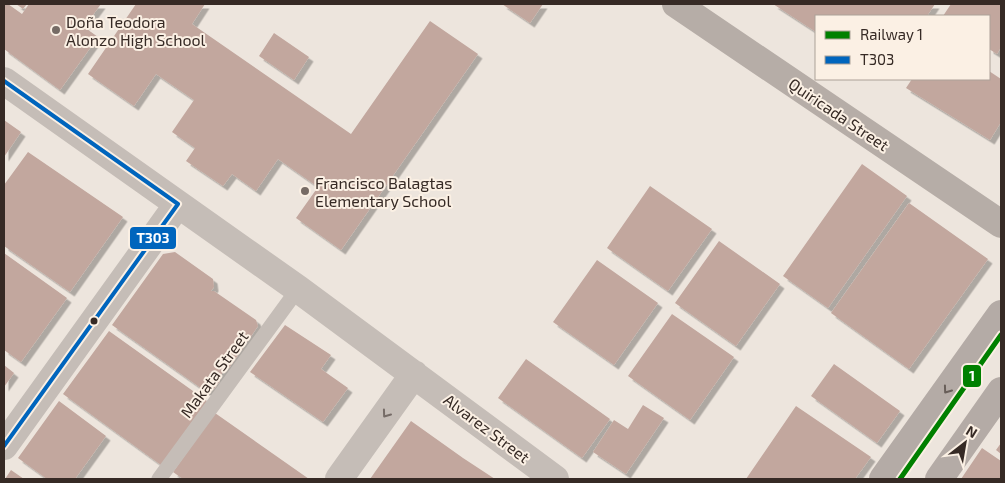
<svg xmlns="http://www.w3.org/2000/svg" width="1005" height="483" viewBox="0 0 1005 483" font-family="'Exo 2',sans-serif">
<defs>
<filter id="shadow"><feDropShadow dx="4.5" dy="4.5" stdDeviation="0" flood-color="#0004"/></filter>
</defs>
<rect width="100%" height="100%" fill="#ede5dd"/>
<path fill="#c2a79e" filter="url(#shadow)" d="M4,4H8L22,14L29,4H101L84,27L98,37L60,90L4,49Z
M16,4H27L23,9Z
M136,4H205L192,24L351,134L430,21L478,54L341,250L296,218L318,187L278,159L256,191L232,174L223,186L186,161L195,148L172,132L194,100L156,74L134,106L88,74Z
M502,4H543L530,23Z
M773,4H935L927,16H816V32Z
M951,4H1001V47L997,54L989,49V16H943Z
M274,33L309,57L294,80L259,56Z
M989,71L1001,79V122L990,140L906,88L912,79H989Z
M4,120L21,132L4,157Z
M28,152L123,217L70,292L4,246V185Z
M862,164L907,196L828,308L783,276Z
M650,186L712,229L668,291L607,248Z
M909,203L988,259L909,369L831,313Z
M719,241L780,284L736,346L675,303Z
M175,252L213,279L214,287L211,291H214L256,320L258,326L229,368L227,367L217,380L220,381L214,389L208,391H205L112,325L163,254Z
M4,253L67,298L21,362L4,350Z
M597,260L658,303L614,365L553,322Z
M672,314L734,357L690,420L628,376Z
M285,325L331,355L321,369L348,388L323,422L250,372Z
M109,331L207,401L161,465L63,394Z
M526,359L610,419L582,458L498,398Z
M834,364L900,411L877,443L811,396Z
M4,365L14,373L4,387Z
M59,401L106,436L75,479H47L18,458Z
M643,405L664,418L626,474L593,452L614,420L628,429Z
M796,406L871,457L855,479H746Z
M215,413L309,479H183L173,472Z
M411,421L463,458L495,479H370Z
M1001,443V454L996,450Z
M982,448L1001,461V479H961Z
M11,470L24,479H5Z"/>
<g fill="none" stroke-linecap="round" stroke-linejoin="round">
<path stroke="#c5bdb7" stroke-width="15" d="M159,479L298,289"/>
<path stroke="#c5bdb7" stroke-width="28" d="M4,81L298,289L555,479
M4,446L178,204
M339,479L414,374"/>
<path stroke="#b6ada7" stroke-width="28" d="M676,4L1001,224"/>
<path stroke="#b4aba6" stroke-width="28" d="M883,479L1001,314
M939,479L1001,391"/>
<g stroke="#fbf0e4" stroke-width="8">
<path id="bus-1" d="M4,81L178,204L4,446"/>
</g>
<use href="#bus-1" stroke="#0065bd" stroke-width="4"/>
<g stroke="#fbf0e4" stroke-width="9">
<path id="rail-1" d="M900,479L1001,335"/>
</g>
<use href="#rail-1" stroke="#008000" stroke-width="5"/>
</g>
<defs><path id="oneway-chevron" d="M-2-3.5L2.5 0L-2 3.5" fill="none" stroke-width="1.6" stroke-linecap="round" stroke-linejoin="round" transform="scale(1.25)"/></defs>
<use stroke="#685e59" href="#oneway-chevron" transform="translate(947 390) rotate(126)"/>
<use stroke="#766c67" href="#oneway-chevron" transform="translate(386 414) rotate(126)"/>
<g fill="#766b65" stroke="#fbf0e4" stroke-width="2">
<circle cx="56" cy="30" r="5"/>
<circle cx="305" cy="191" r="5"/>
</g>
<circle fill="#362a25" stroke="#fbf0e4" stroke-width="2" cx="94" cy="321" r="4.5"/>
<g text-anchor="middle" dominant-baseline="central" stroke-width="4" stroke-linejoin="round" paint-order="stroke">
<g font-size="16" fill="#362a25" stroke="#fbf0e4" text-anchor="start">
<text x="66" y="21">Doña Teodora<tspan x="66" dy="18">Alonzo High School</tspan></text>
<text x="315" y="182">Francisco Balagtas<tspan x="315" dy="18">Elementary School</tspan></text>
</g>
<g font-size="16" fill="#362a25" stroke="#fbf0e4">
<text transform="translate(839 114) rotate(34)">Quiricada Street</text>
<text transform="translate(214 374) rotate(-54)">Makata Street</text>
<text transform="translate(487 428) rotate(37)">Alvarez Street</text>
</g>
</g>
<g stroke="#fbf0e4" stroke-width="2">
<rect x="129" y="226" width="48" height="24" rx="5" fill="#0065bd"/>
<rect x="962" y="364" width="20" height="24" rx="5" fill="#008000"/>
</g>
<g font-size="14" text-anchor="middle" font-weight="bold" fill="#fff">
<text x="153" y="243">T303</text>
<text x="972" y="381">1</text>
</g>
<rect width="1005" height="483" fill="none" stroke="#362a25" stroke-width="10"/>
<rect x="815" y="15" width="175" height="65" fill="#fbf0e4" stroke="#aca198"/>
<rect x="825" y="31" width="25" height="8" fill="#008000" stroke="#aca198"/>
<text x="860" y="40" font-size="15" fill="#362a25">Railway 1</text>
<rect x="825" y="56" width="25" height="8" fill="#0065bd" stroke="#aca198"/>
<text x="860" y="65" font-size="15" fill="#362a25">T303</text>
<g transform="translate(965 443) rotate(31)" stroke="#fbf0e4" stroke-width="4" paint-order="stroke">
<path d="M0-4L9 19L0 12L-9 19Z" fill="#362a25"/>
<text y="-8" font-size="14" font-weight="bold" text-anchor="middle" fill="#362a25">N</text>
</g>
</svg>
